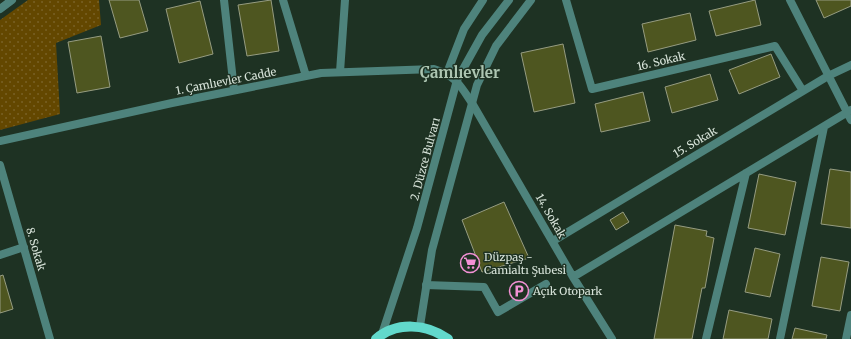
<svg xmlns="http://www.w3.org/2000/svg" width="851" height="339" viewBox="0 0 851 339" font-family="Merriweather,serif">
<defs>
<pattern id="grass-dots" width="8" height="8" patternUnits="userSpaceOnUse"><rect width="8" height="8" fill="#634700"/><path d="M2 2h.1M6 6h.1" fill="none" stroke="#796125" stroke-width="1.8" stroke-linecap="round"/></pattern>
</defs>
<rect width="100%" height="100%" fill="#1e3223"/>
<path fill="url(#grass-dots)" d="M28,0H99L101,25L56,43L60,114L0,130V20Z"/>
<path fill="#4e5620" stroke="#969c81" d="M109,0H139L148,31L120,38Z
M271,0L279,51L247,56L238,5Z
M755,0L761,25L716,36L709,11Z
M816,0H851V6L824,18Z
M200,1L213,54L179,63L166,9Z
M690,13L696,40L648,52L642,24Z
M101,36L110,87L77,93L68,42Z
M563,44L575,103L534,112L521,53Z
M771,54L780,77L739,94L729,70Z
M710,74L718,100L672,113L665,87Z
M643,92L650,121L601,132L595,104Z
M830,169L851,172V228L821,224Z
M759,174L796,182L785,235L748,228Z
M504,202L529,258L482,272L462,220Z
M623,212L629,222L616,230L610,220Z
M675,225L707,231L706,236L714,238L705,288H702L692,339H654Z
M755,248L780,254L770,297L745,292Z
M821,257L849,262L840,311L812,306Z
M3,275L13,309L0,313V276Z
M729,310L772,319L768,339H723Z
M795,328L827,335L826,339H792Z"/>
<g fill="none" stroke-linecap="round" stroke-linejoin="round">
<path stroke="#4e837c" stroke-width="8" d="M224,0L234,90
M283,0L306,76
M566,0L592,89L775,46L803,91
M790,0L851,120
M0,9L12,0
M340,72L345,0
M447,73L464,29L483,0
M0,141L172,103L321,73L434,69C456,76 460,85 472,103L573,277L612,339
M0,165L50,339
M553,241L828,76L851,65
M0,255L24,247
M573,277L851,110
M426,285L484,287L498,312L546,284
M706,339L746,173
M780,339L824,127
M846,339L851,315"/>
<path stroke="#4e837c" stroke-width="8" d="M420,326L432,250L477,85L496,46L531,0
M382,334L417,228L457,80L482,35L509,0"/>
<path stroke="#62d9cc" stroke-width="10" d="M376,339C397,321 427,324 448,339"/>
</g>
<defs>
<g id="supermarket-ring" transform="scale(1)"><circle r="9.5" fill="#1e3223" stroke="#f391d5" stroke-width="1.5"/><path d="M-6-5.5h2.5l.6 2H6L4.5 2H-2.5L-4.4-4H-6ZM-1.5 3.2a1.3 1.3 0 1 0 .1 0ZM3 3.2a1.3 1.3 0 1 0 .1 0Z" fill="#f391d5"/></g>
<g id="parking-ring" transform="scale(1)"><circle r="9.5" fill="#1e3223" stroke="#f391d5" stroke-width="1.5"/><path d="M-3.5-5.5H1a3.5 3.5 0 0 1 0 7H-1V5.5H-3.5ZM-1-3.4V-.6H.8a1.4 1.4 0 0 0 0-2.8Z" fill="#f391d5"/></g>
</defs>
<g fill-rule="evenodd">
<use href="#supermarket-ring" x="470" y="263"/>
<use href="#parking-ring" x="519" y="291"/>
</g>
<g text-anchor="middle" dominant-baseline="central" stroke-width="3" stroke-linejoin="round" paint-order="stroke">
<g font-size="11" fill="#d7e3d9" stroke="#1e3223">
<text transform="translate(661 61) rotate(-13)">16. Sokak</text>
<text transform="translate(226 81) rotate(-11)">1. Çamlıevler Cadde</text>
<text transform="translate(695 142) rotate(-31)">15. Sokak</text>
<text transform="translate(425 159) rotate(-75)">2. Düzce Bulvarı</text>
<text transform="translate(551 216) rotate(60)">14. Sokak</text>
<text transform="translate(36 249) rotate(74)">8. Sokak</text>
</g>
<g font-size="11" fill="#d7e3d9" stroke="#1e3223" text-anchor="start">
<text x="484" y="257">Düzpaş -<tspan x="484" dy="13">Camialtı Şubesi</tspan></text>
<text x="533" y="291">Açık Otopark</text>
</g>
<g font-size="15" font-weight="bold" fill="#adc6b2" stroke="#1e3223">
<text x="460" y="72">Çamlıevler</text>
</g>
</g>
</svg>
